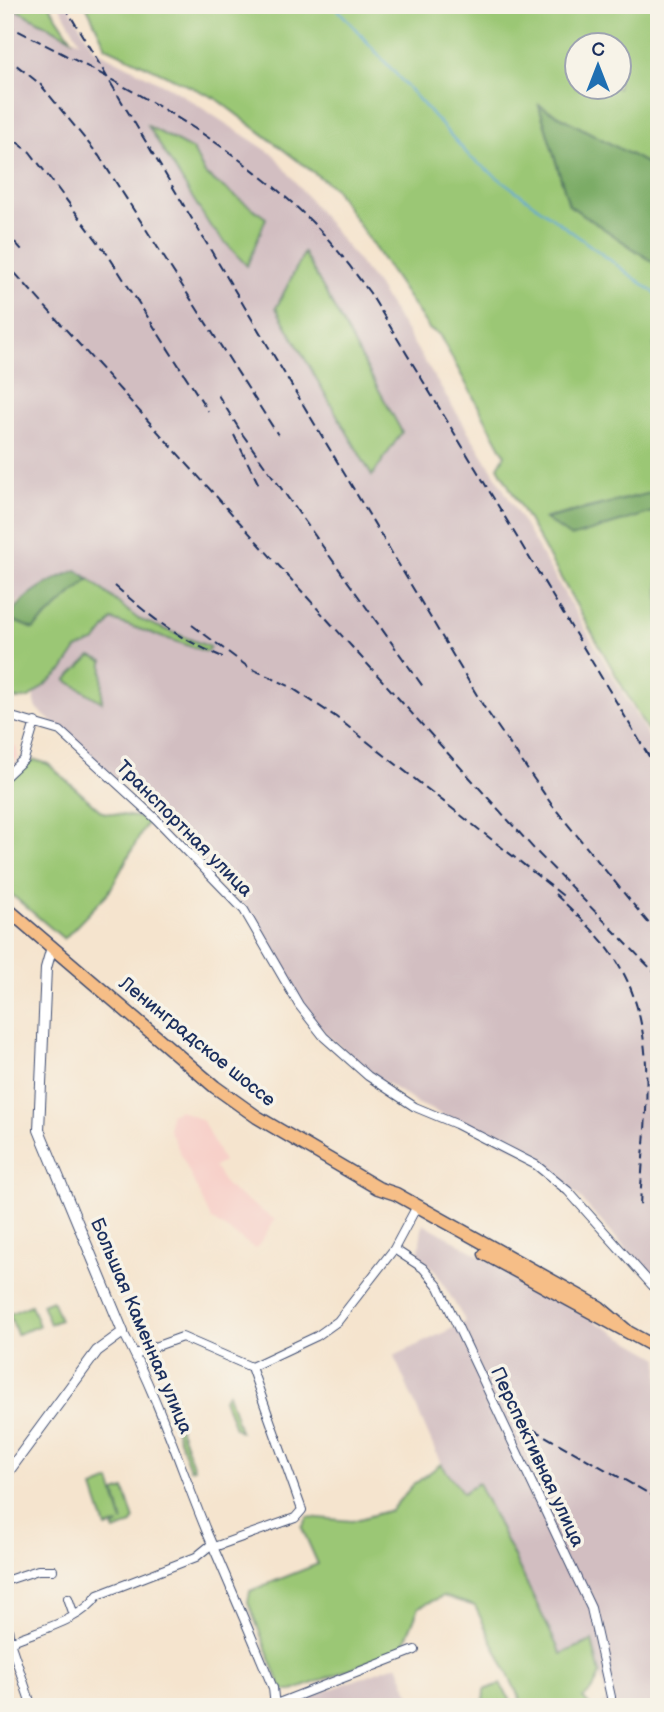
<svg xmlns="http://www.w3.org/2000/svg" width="664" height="1712" viewBox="0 0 664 1712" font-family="'Balsamiq Sans',sans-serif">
<rect width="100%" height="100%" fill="#f7f3e8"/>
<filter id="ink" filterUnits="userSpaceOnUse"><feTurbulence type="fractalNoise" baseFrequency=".0143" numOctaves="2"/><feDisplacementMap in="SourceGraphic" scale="14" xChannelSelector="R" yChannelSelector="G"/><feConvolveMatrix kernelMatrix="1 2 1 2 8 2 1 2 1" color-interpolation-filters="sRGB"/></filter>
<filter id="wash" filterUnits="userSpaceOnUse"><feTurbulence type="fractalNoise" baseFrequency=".00686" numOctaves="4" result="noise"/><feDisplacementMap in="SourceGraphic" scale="28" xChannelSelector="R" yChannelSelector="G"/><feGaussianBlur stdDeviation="1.57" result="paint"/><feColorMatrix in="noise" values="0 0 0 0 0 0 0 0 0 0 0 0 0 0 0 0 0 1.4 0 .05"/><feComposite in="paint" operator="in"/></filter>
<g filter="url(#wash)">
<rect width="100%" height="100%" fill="#f5e4ce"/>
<path fill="#f7d0c9" d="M5,736L16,747L18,758L5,774Z
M180,1110L203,1121L223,1162L214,1167L226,1186L275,1220L256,1249L211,1219L169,1129L170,1114Z"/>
<path fill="#d2bec1" d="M5,5L80,42L59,5H68L94,49L176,91L274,155L377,285L491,468L659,755V1286L572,1189L538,1160L417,1103L373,1074L326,1034L303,1004L247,909L159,816L37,709L33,694L63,670L77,650L96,641L112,620L206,652L210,647L138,618L77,570L53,580L18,602L11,616L5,613Z
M423,1223L659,1358V1707H597L607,1701L592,1641L561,1654L479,1483L463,1493L441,1464L394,1356L466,1322L434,1269L418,1255Z
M398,1664L415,1707H286V1706Z"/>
<path fill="#9bc774" stroke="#5b7b69" stroke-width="2" fill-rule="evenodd" d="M7,5H49L71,38Z
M86,5H659V170L539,106L569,205L659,266V336L654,345L659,360V491L546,518L571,537L659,510V734L647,730L498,467L505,455L439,334L430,330L334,188L215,98L106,47ZM576,46H618V88H576Z
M148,126L193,150L205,174L266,218L247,266L210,226Z
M304,253L402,432L372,476L276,308Z
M89,579L138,619L210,647L207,652L112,620L96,641L77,649L63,670L29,698L16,699L5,694V617L33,629Z
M91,656L103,661L102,702L66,680Z
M35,760L48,764L102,812L149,819L109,892L64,939L5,889V782L27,763Z
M52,1300L60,1320L50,1324L42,1304Z
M31,1305L39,1326L17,1334L9,1314Z
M228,1393L240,1431L235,1428L224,1399Z
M168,1395L175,1396L171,1405L194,1468L190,1469L165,1401Z
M441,1464L463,1493L478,1483L561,1654L592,1641L600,1674L593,1689L583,1698L591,1707H483L484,1690L500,1684L514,1705L522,1703L475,1606L443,1596L419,1607L404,1644L391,1653L293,1691H285L280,1684L248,1602L250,1591L318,1564L302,1528L308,1517L352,1521L391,1510L412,1486Z
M110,1481L123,1523L115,1492L124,1489L134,1520L132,1524L115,1531L113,1527L119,1524L106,1528L93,1488Z"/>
<path fill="#7cac66" stroke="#4c6e62" stroke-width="2" d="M539,105L659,170V266L569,205Z
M659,491V510L571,537L545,519Z
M77,570L89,579L33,629L5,617V613L11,616C24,592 52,580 77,570Z"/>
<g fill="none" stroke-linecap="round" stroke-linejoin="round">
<path stroke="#5ea7d6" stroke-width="2" d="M334,5L471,158L659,296"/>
</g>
</g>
<g filter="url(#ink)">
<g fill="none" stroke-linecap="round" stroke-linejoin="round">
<g stroke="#3c4a6f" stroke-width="10">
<path id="minor" d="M5,715L60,731L156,819L244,910L299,1005L324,1037L368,1076L415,1107L456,1124L536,1165L568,1191L659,1293
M5,777L24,759L35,722
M394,1249L423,1268L439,1287L591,1608L611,1697V1701L603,1707
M123,1332C158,1397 180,1467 208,1535C230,1586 252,1637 273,1688L275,1707
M135,1354L182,1337L251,1367L317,1336L338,1321L394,1249L417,1206
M214,1547L295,1518L302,1510L251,1367
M5,1581L38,1570H53
M68,1598L74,1615
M5,1609L10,1642L32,1707
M10,1642C38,1630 81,1621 98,1595L196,1557L212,1544
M276,1704L415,1650"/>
</g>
<g stroke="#3c4a6f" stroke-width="12">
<path id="tertiary" d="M5,1476L97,1351L123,1332L39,1130L46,968L52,947"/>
</g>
<g stroke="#3c4a6f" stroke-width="15">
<path id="primary" d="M5,907L215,1087L257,1117L378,1188L396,1194L599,1307L627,1331
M485,1254L659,1349"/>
</g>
<use href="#minor" stroke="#fff" stroke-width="8"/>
<use href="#tertiary" stroke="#fff" stroke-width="10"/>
<use href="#primary" stroke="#f6be87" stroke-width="12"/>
<path stroke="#1b2f5e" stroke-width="2" stroke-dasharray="10 5" stroke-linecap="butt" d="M64,5L484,707L552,805L659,936
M5,24C114,80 226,135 313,223C334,244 352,269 370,293L659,773
M5,56L40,84L99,156L278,435
M5,120L9,123
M5,133L30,152L108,255L208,411
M5,231L22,250
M5,262L535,850L659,977
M218,395L243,435L424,688
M234,435L259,485
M115,586C156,621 175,637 225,658
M192,625L248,667L289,686L336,717L566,898
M555,894C576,914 598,933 614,957C663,1030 643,1125 640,1207
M532,1429L659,1499"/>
</g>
</g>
<g text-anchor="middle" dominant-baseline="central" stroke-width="7" stroke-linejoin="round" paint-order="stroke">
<g font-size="19" fill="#1b2f5e" stroke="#f7f3e8">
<text transform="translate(184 829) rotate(45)">Транспортная улица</text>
<text transform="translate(197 1042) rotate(39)">Ленинградское шоссе</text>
<text transform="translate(141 1326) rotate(67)">Большая Каменная улица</text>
<text transform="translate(537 1457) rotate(65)">Перспективная улица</text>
</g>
</g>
<rect width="664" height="1712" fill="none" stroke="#f7f3e8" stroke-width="28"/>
<g transform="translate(598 66)"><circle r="33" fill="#f7f3e8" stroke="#9fa5b1" stroke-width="2"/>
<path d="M0-5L12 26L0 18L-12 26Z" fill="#1f6fb2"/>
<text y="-10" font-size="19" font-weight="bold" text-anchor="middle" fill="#1b2f5e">С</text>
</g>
</svg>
